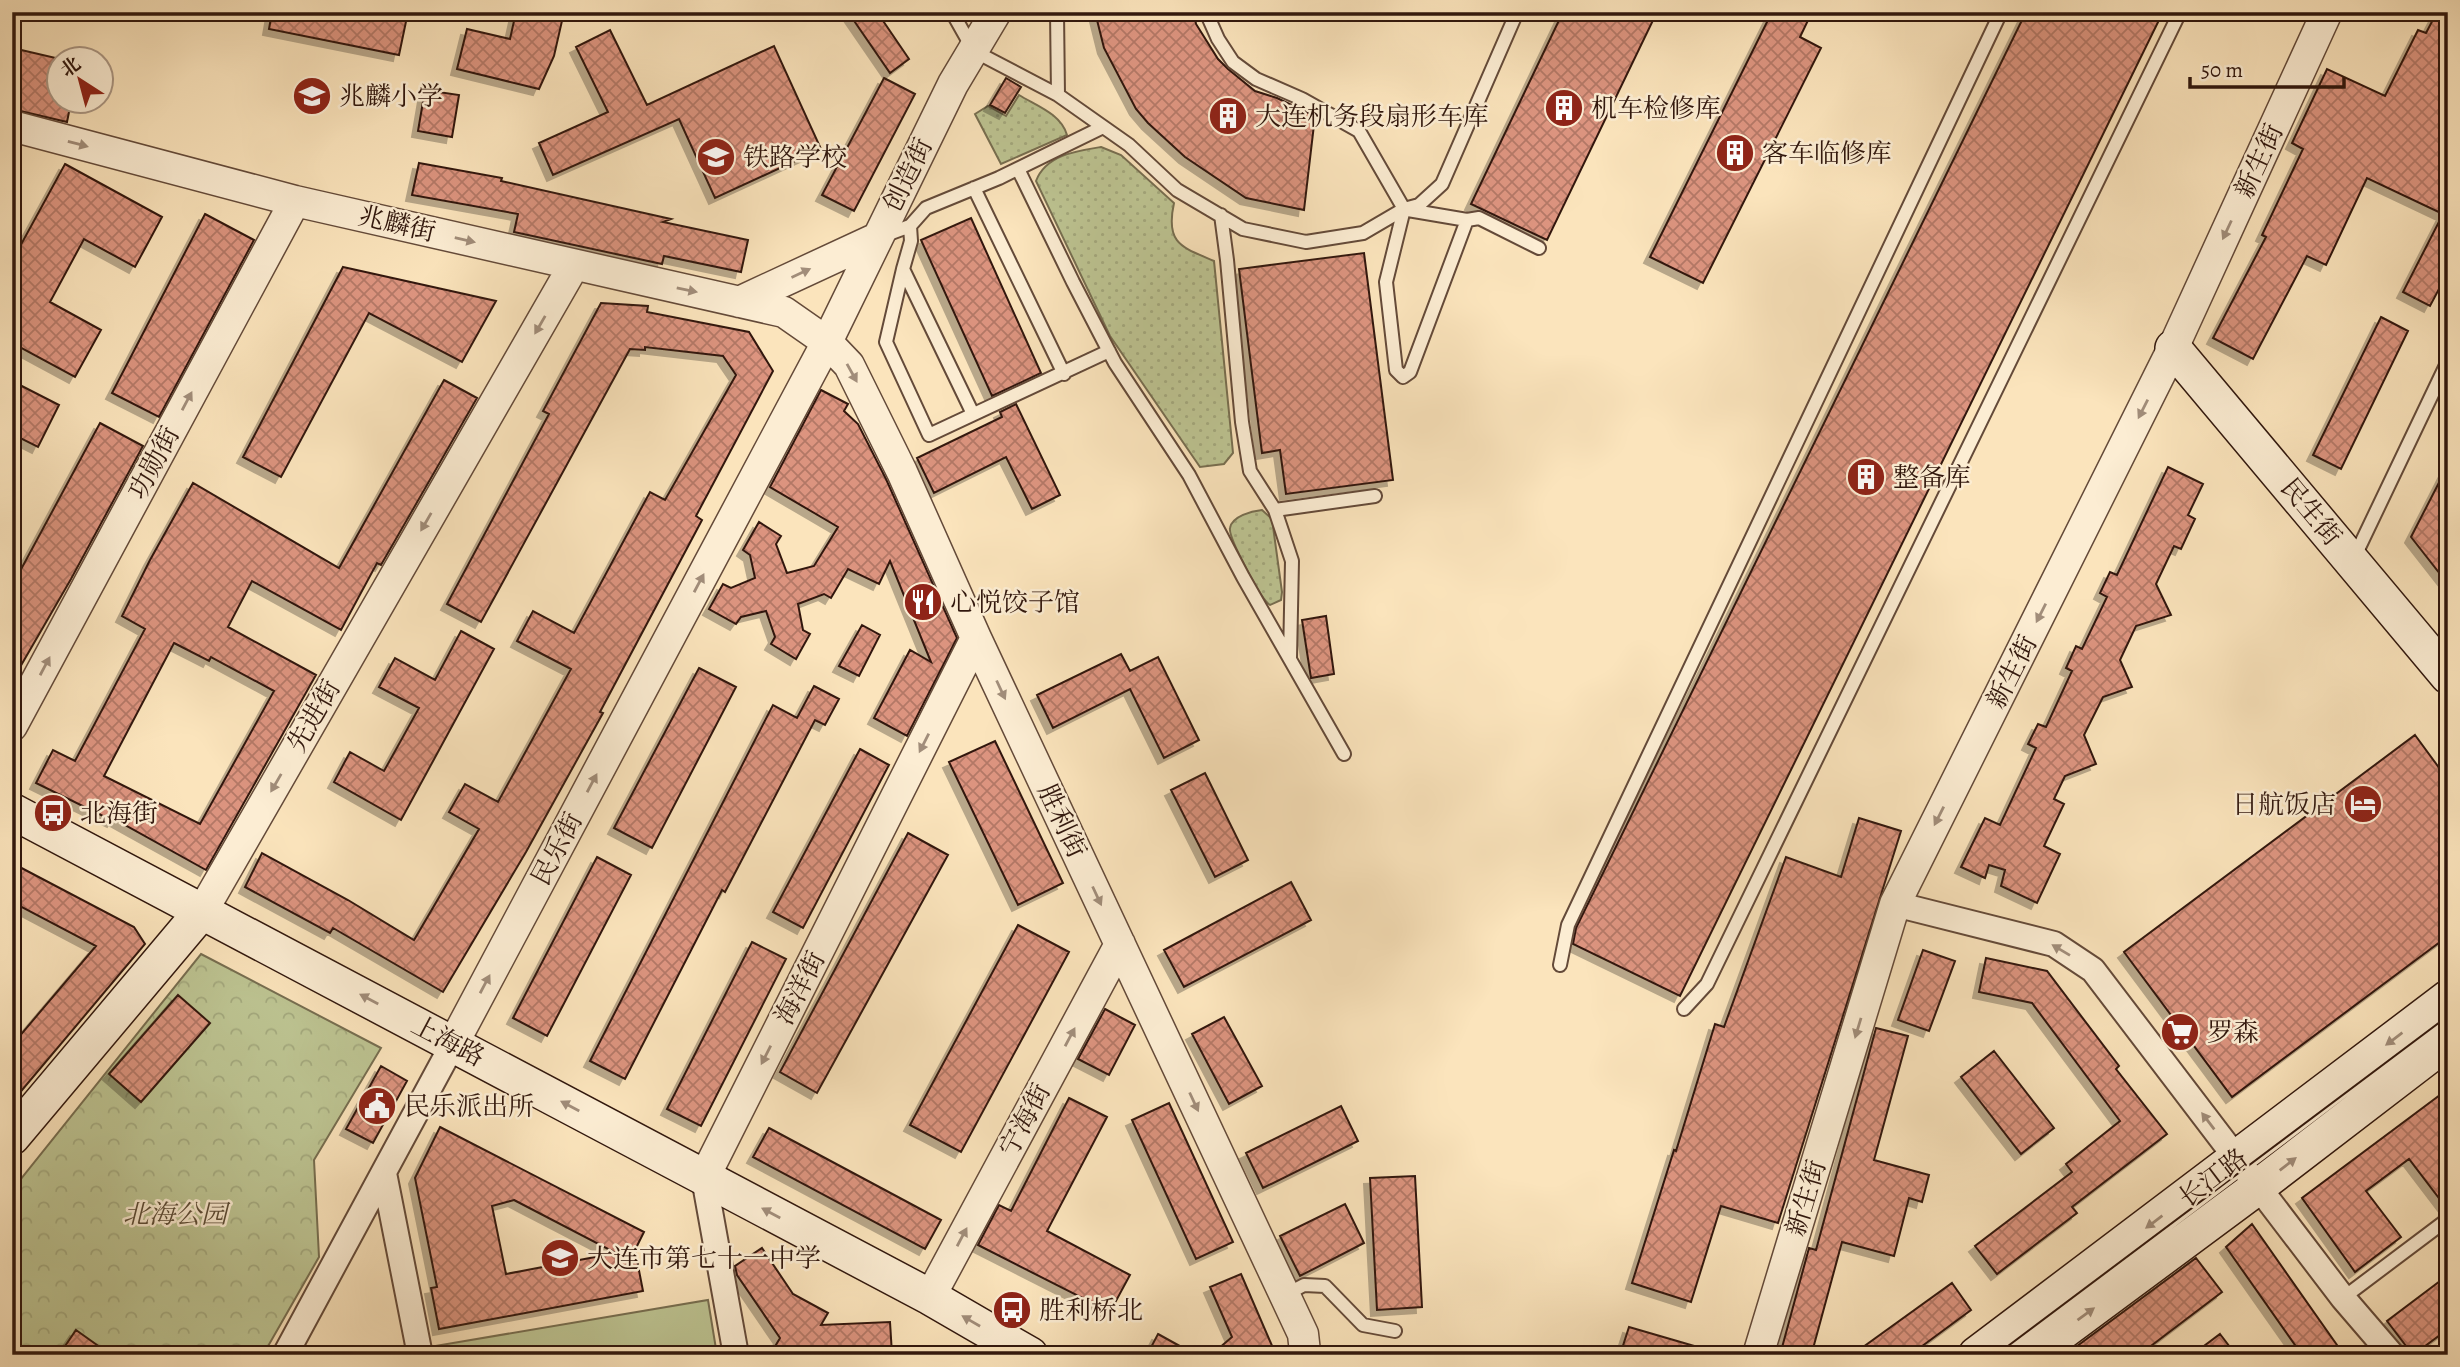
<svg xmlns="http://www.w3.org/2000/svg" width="2460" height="1367" viewBox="0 0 2460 1367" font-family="Alegreya,'Noto Serif SC',serif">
<defs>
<pattern id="grass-dots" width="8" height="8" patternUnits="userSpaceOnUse" patternTransform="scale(1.75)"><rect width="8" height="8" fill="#bdc492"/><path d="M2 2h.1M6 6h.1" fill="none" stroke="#a3a87d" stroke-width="1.8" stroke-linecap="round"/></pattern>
<pattern id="forest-crowns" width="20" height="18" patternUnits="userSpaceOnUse" patternTransform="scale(1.75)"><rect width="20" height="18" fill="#bdc492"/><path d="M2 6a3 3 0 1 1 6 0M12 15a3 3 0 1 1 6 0" fill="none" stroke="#a3a87d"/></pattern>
<pattern id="building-cross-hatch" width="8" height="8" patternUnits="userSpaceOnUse" patternTransform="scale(1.75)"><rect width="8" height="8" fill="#dc947f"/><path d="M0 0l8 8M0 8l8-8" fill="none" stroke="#b37866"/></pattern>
<filter id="shadow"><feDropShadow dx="-6" dy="6" stdDeviation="0" flood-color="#0004"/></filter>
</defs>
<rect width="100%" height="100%" fill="#fbe4bc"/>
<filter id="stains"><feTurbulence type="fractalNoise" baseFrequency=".00286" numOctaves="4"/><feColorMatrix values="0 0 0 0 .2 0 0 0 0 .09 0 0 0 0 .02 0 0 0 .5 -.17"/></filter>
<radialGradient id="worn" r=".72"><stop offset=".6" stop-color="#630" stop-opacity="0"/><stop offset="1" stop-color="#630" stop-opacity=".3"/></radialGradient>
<path fill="url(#grass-dots)" stroke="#776e50" stroke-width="2" d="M1019,95C1037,106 1061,114 1067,135L1001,164L975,114L988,106L1006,116Z
M1101,147L1121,155L1174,203C1165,244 1182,247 1214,261L1233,453L1224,464L1200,467L1110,336L1036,181C1046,155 1076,151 1101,147Z
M1262,510L1272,519L1282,592L1281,600L1270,605C1261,600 1228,537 1230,528C1232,516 1252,511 1262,510Z"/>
<path fill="url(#forest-crowns)" stroke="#776e50" stroke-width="2" d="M201,954L381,1048L314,1160L319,1257L263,1355H12V1190Z"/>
<path fill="#bdc492" stroke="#776e50" stroke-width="2" d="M708,1300L717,1355H436L435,1346Z"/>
<path fill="url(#building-cross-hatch)" stroke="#31170d" stroke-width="2" fill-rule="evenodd" filter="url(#shadow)" d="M272,12H408L399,55L269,29Z
M516,12H564L554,56L539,89L457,69L467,29L510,39Z
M848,12H877L909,59L890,73Z
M1095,12H1194L1196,24L1218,59L1228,69L1255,91L1277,98L1315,116L1304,210L1246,198L1185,157L1148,123L1136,109L1104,48Z
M1563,12H1657L1547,240L1471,204Z
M1772,12H1812L1800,37L1821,48L1703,283L1650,257Z
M2026,12H2163L1680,996L1573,944L1576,928Z
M2437,12H2448V272L2430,306L2403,292L2443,214L2367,178L2326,265L2307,256L2253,359L2213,338L2266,237L2262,235L2303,149L2292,143L2327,69L2385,96L2418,30L2426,33Z
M610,30L647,105L774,46L821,149L715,198L679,119L553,175L539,143L608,112L576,47Z
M17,49L60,59V102H71L67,122L12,109V71Z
M884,78L915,94L854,211L822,195Z
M1006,78L1021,87L1005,113L990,105Z
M425,90L459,95L452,137L418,131Z
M419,163L502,178L501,181L671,219L663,222L748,240L741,272L664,256L662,264L514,232L518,214L412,195Z
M65,164L162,217L135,267L84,239L50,302L101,330L75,377L12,343V261Z
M205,214L254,240L159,417L112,393Z
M971,218L1041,373L992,396L921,240Z
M1364,253L1393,480L1286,494L1280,450L1262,453L1239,269Z
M343,267L496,301L462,362L369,313L281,477L243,457Z
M601,303L648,306L647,312L749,332L773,371L696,516L702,520L600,712L603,713L526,852L443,992L333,928L330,933L245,887L262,853L348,900L414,940L479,829L449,812L465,784L498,802L571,669L517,641L533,611L574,633L650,492L665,500L736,375L723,356L645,347V350L630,349L481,622L447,604L549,414L543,411Z
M2381,317L2408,331L2341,469L2313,455Z
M444,380L477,398L381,565L377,563L341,630L252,581L228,627L316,675L206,870L114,819L113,821L36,783L53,750L75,761L145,629L122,616L150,560L193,483L339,568ZM174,643L209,661L211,657L274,691L200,824L104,776Z
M12,381L59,405L38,447L12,434Z
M821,390L848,404L844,411L858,424L886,479L957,638L907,736L874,718L910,650L931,662L890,561L879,584L848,569L831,598L824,594L798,604L803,630L810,634L796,659L771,644L775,637L766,611L741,617L736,624L709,609L723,584L731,588L755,578L750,555L743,550L759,522L781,536L776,544L787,573L814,566L838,527L770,487Z
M1016,404L1060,495L1032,509L1006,457L934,493L917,458L1002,417L1000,412Z
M100,423L143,446L71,579L12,681V586Z
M2448,465V584L2411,537Z
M2168,467L2203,484L2188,515L2195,519L2181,549L2174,546L2156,584L2171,615L2136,626L2120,660L2132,687L2103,697L2084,735L2096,764L2065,776L2054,799L2064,804L2044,846L2060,854L2037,903L2001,886L2005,870L1989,865L1985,878L1961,867L1985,818L2000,825L2036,748L2028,744L2038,724L2046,727L2072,671L2066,668L2076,646L2082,649L2107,597L2100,593L2110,572L2117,575Z
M1326,616L1334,674L1311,678L1302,620Z
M862,625L880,635L859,676L839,666Z
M461,631L494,649L401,820L334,782L350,752L384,771L419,708L379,687L395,658L435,680Z
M1121,654L1130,671L1158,657L1199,740L1164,758L1130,689L1053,728L1037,695Z
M699,668L736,687L652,848L614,828Z
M814,686L839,699L825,725L815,720L725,892L722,890L625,1079L590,1061L773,705L797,718Z
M2415,735L2448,780V936L2232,1097L2124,952Z
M995,741L1063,883L1018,905L949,762Z
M860,749L889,765L803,928L773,912Z
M1205,773L1248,860L1215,877L1171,790Z
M1859,818L1901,831L1778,1223L1721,1206L1691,1302L1632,1283L1674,1150L1676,1151L1715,1024L1724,1027L1786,857L1841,877Z
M908,833L948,855L817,1093L780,1072Z
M597,857L631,875L547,1036L513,1018Z
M12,863L134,927L145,944L12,1102V1045L96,946L12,902Z
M1291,882L1311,920L1184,987L1164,950Z
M1018,925L1069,952L961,1152L910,1125Z
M752,942L786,959L701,1126L667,1109Z
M1923,950L1955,961L1929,1031L1898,1020Z
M1986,958L2047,971L2119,1066L2116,1069L2167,1134L2072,1207L2077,1213L1997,1274L1975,1246L2072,1172L2066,1164L2120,1121L2032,1003L1979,992Z
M178,995L210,1023L141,1102L109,1074Z
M1105,1009L1135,1025L1109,1075L1078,1059Z
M1224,1017L1262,1086L1229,1104L1192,1034Z
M1876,1028L1908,1036L1874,1160L1929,1175L1922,1202L1909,1198L1894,1256L1842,1242L1814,1345L1821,1355H1780L1809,1248L1816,1250Z
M1994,1051L2054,1128L2021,1154L1961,1077Z
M381,1066L407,1081L373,1143L346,1129Z
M2448,1089V1210L2409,1159L2366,1191L2401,1237L2355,1272L2302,1198Z
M1069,1098L1107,1117L1047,1231L1130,1275L1110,1312L978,1245L999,1205L1011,1211Z
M1169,1103L1233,1242L1196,1259L1132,1120Z
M1341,1106L1358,1141L1263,1188L1246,1153Z
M440,1127L644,1232L635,1250L643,1291L439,1329L431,1288L437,1287L415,1178ZM514,1200L616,1253L506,1274L492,1206Z
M769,1128L941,1220L925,1249L753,1157Z
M1415,1176L1422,1307L1377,1310L1370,1178Z
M1345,1204L1364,1243L1300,1276L1280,1236Z
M2252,1224L2344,1355H2302L2226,1247Z
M762,1248L793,1294L828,1313L821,1325L890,1322L892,1354L770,1355L780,1338L737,1275L735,1266Z
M2196,1258L2222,1292L2139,1355H2065Z
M1241,1274L1276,1355H1211L1232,1337L1210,1287Z
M2448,1275V1329L2413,1355L2387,1321Z
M1952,1283L1971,1310L1910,1355H1852Z
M1629,1327L1708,1350L1707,1355H1620Z
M76,1330L111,1355H59Z
M1158,1334L1196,1355H1147Z
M2220,1334L2236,1355H2192Z"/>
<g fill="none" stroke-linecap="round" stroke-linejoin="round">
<g stroke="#644a39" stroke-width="16">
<path id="service" d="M952,12L974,51L1058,95L1129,145L1177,190L1243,229L1306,242L1363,233L1404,209L1419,205L1442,184L1517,12
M1057,12L1058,95
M1206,12L1218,39L1233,62L1256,79L1302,99L1359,131L1404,209L1386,282L1396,370L1403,377L1410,372L1467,220
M1018,169L1073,282L1115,363L1189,475L1243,577L1344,754
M974,188L1064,374
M1408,210L1467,220L1479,218L1539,248
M1221,215L1227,260L1242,422L1250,471L1275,510L1292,561L1290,658
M910,226L911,241L903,269L973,414
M883,236L910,226L926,208L999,178L1103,127
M903,269L886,342L929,435L1109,351
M1275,510L1375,496
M2354,558L2448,361
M1560,965L1568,925L2001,12
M1684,1009L1707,984L2180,12
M1285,1295L1304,1285L1325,1286L1363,1325L1395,1331
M2343,1298L2448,1219"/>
</g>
<g stroke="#644a39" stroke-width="28">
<path id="minor" d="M1895,904L2054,944L2093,970L2343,1298L2392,1355
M384,1173L420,1355
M704,1178L736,1355
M285,1355L453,1044"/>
</g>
<g stroke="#644a39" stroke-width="33">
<path id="tertiary" d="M12,126L295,201L784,312L827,342L849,365L902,472L976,638L1303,1334L1305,1352L1303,1355
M739,302L877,238
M12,726L295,201
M203,910L574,265
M453,1044L827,342L953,84L996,12
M704,1178L976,638
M930,1297L1120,944
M1758,1355L1895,904L2173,348L2327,12"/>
</g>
<g stroke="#31170d" stroke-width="38">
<path id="secondary" d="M2173,348L2448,676
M12,811L930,1297L1030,1355
M12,1137L203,910
M1976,1355L2448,998
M2031,1355L2259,1186L2448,1041"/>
</g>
<use href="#service" stroke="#fcedd3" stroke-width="12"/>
<use href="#minor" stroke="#fcedd3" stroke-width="24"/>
<use href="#tertiary" stroke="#fcedd3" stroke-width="30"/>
<use href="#secondary" stroke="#fcedd3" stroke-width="35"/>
<path stroke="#31170d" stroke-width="2" d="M1996,1355L2448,1016"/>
</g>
<defs><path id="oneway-solid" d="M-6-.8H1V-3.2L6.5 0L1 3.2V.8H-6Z" transform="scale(1.75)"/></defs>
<g fill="#a18d7a">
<use href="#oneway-solid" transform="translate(78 144) rotate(15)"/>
<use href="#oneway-solid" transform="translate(2227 230) rotate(115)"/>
<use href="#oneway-solid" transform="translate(465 240) rotate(13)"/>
<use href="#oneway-solid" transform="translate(801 273) rotate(-25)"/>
<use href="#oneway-solid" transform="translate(687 290) rotate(12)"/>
<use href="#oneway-solid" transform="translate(540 325) rotate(120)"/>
<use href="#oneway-solid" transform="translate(852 373) rotate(61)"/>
<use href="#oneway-solid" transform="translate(187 401) rotate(-62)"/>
<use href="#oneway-solid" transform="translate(2143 409) rotate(117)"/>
<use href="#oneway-solid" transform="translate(426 522) rotate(120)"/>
<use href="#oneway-solid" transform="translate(699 583) rotate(-62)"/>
<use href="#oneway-solid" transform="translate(2041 613) rotate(117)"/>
<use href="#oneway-solid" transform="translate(45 666) rotate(-62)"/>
<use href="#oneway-solid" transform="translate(1001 690) rotate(65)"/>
<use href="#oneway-solid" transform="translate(924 743) rotate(117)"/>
<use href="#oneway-solid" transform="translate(276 783) rotate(120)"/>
<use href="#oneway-solid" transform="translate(592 783) rotate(-62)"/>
<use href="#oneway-solid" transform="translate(1939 816) rotate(117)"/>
<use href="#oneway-solid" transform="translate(1097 896) rotate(65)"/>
<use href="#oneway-solid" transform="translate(2061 950) rotate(-149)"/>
<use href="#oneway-solid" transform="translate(485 984) rotate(-62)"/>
<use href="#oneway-solid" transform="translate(369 999) rotate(-152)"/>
<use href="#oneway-solid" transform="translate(1858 1028) rotate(107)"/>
<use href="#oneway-solid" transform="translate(1070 1037) rotate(-62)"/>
<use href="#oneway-solid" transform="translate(2394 1039) rotate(143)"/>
<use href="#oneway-solid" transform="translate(766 1055) rotate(117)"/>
<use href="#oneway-solid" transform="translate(1194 1102) rotate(65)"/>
<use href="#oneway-solid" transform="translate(570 1106) rotate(-152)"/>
<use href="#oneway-solid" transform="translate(2208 1121) rotate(-127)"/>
<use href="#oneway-solid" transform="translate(2288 1164) rotate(-38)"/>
<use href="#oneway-solid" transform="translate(771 1213) rotate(-152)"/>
<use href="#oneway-solid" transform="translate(2154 1222) rotate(143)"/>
<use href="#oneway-solid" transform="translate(962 1237) rotate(-62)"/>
<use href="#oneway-solid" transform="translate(2086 1314) rotate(-36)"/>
<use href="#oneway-solid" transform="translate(971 1321) rotate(-150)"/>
</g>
<defs>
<g id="school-disc" transform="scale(2.0125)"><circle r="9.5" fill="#8f2418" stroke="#fcedd3"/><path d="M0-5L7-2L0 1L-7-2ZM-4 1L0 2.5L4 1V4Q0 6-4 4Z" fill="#fff"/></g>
<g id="building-disc" transform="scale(2.0125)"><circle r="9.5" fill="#8f2418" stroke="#fcedd3"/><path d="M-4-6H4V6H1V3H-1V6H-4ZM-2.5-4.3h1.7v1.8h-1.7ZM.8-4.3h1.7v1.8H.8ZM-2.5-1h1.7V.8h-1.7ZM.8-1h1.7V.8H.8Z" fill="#fff"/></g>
<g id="university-disc" transform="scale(2.0125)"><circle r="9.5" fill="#8f2418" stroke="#fcedd3"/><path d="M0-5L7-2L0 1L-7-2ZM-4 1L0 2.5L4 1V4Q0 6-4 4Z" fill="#fff"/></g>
<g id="restaurant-disc" transform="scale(2.0125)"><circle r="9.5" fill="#8f2418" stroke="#fcedd3"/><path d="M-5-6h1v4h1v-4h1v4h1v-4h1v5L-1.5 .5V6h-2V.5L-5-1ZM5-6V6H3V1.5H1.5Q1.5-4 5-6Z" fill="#fff"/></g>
<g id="hotel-disc" transform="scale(2.0125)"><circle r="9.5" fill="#8f2418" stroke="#fcedd3"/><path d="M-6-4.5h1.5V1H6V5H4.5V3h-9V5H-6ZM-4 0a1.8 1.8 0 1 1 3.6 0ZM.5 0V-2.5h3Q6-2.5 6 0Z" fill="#fff"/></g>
<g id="bus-disc" transform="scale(2.0125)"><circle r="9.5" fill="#8f2418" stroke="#fcedd3"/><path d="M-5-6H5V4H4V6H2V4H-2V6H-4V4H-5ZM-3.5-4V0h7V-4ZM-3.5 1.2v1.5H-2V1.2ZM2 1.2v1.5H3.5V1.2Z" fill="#fff"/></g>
<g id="supermarket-disc" transform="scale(2.0125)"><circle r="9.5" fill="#8f2418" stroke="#fcedd3"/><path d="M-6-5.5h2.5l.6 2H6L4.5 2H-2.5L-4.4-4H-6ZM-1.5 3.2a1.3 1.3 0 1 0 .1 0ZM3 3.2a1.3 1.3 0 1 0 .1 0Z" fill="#fff"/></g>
<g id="civic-disc" transform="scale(2.0125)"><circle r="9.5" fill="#8f2418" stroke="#fcedd3"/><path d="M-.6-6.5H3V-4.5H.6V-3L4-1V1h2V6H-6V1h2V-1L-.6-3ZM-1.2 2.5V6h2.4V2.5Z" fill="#fff"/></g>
</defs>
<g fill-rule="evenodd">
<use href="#school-disc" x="312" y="96"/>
<use href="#building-disc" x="1564" y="108"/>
<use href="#building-disc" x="1228" y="116"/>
<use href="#building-disc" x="1735" y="153"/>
<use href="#university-disc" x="716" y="157"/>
<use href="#building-disc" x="1866" y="477"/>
<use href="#restaurant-disc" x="923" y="602"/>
<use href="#hotel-disc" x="2363" y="804"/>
<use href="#bus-disc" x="53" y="813"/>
<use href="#supermarket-disc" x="2180" y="1032"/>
<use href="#civic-disc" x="377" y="1106"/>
<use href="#school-disc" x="560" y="1258"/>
<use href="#bus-disc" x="1012" y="1310"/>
</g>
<g text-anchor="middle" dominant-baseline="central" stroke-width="5" stroke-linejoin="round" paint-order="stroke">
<g font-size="26" fill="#31170d" stroke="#fcedd3" text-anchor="start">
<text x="339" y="96">兆麟小学</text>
<text x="1591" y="108">机车检修库</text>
<text x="1255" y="116">大连机务段扇形车库</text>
<text x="1762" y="153">客车临修库</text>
<text x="743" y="157">铁路学校</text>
<text x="1893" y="477">整备库</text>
<text x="950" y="602">心悦饺子馆</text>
<text x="2336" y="804" text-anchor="end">日航饭店</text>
<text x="80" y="813">北海街</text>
<text x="2207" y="1032">罗森</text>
<text x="404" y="1106">民乐派出所</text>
<text x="587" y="1258">大连市第七十一中学</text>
<text x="1039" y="1310">胜利桥北</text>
</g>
<g font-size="26" fill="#31170d" stroke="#fcedd3">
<text transform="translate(2259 161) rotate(-65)">新生街</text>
<text transform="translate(908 175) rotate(-64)">创造街</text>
<text transform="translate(397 224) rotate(13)">兆麟街</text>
<text transform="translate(154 463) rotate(-62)">功勋街</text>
<text transform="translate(2311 512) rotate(50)">民生街</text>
<text transform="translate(2012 672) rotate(-63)">新生街</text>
<text transform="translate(314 716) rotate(-60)">先进街</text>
<text transform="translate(1062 821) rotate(65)">胜利街</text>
<text transform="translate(557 849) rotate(-62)">民乐街</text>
<text transform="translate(800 988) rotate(-63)">海洋街</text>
<text transform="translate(448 1041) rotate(28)">上海路</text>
<text transform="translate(1025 1120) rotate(-62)">宁海街</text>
<text transform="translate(2213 1178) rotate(-37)">长江路</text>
<text transform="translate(1806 1198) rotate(-73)">新生街</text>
</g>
<g font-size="26" font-style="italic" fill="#5b4b35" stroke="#fcedd3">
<text x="175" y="1214">北海公园</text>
</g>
</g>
<rect width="2460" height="1367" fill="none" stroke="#fbe4bc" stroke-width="42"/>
<rect x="14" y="14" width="2432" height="1339" fill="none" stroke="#31170d" stroke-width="3.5"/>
<rect x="21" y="21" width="2418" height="1325" fill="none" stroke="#31170d" stroke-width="2"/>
<g transform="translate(80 80) rotate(324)"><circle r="33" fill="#fcedd3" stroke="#ab9784" stroke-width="2"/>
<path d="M0-5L12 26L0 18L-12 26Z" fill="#8f2418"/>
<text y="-10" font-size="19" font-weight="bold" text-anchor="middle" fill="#31170d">北</text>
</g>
<path d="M2190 77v10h154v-10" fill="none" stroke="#31170d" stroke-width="3.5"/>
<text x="2201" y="77" font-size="21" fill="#31170d" stroke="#fcedd3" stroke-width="5" paint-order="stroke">50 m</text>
<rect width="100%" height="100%" filter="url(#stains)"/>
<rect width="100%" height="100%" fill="url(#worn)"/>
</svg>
